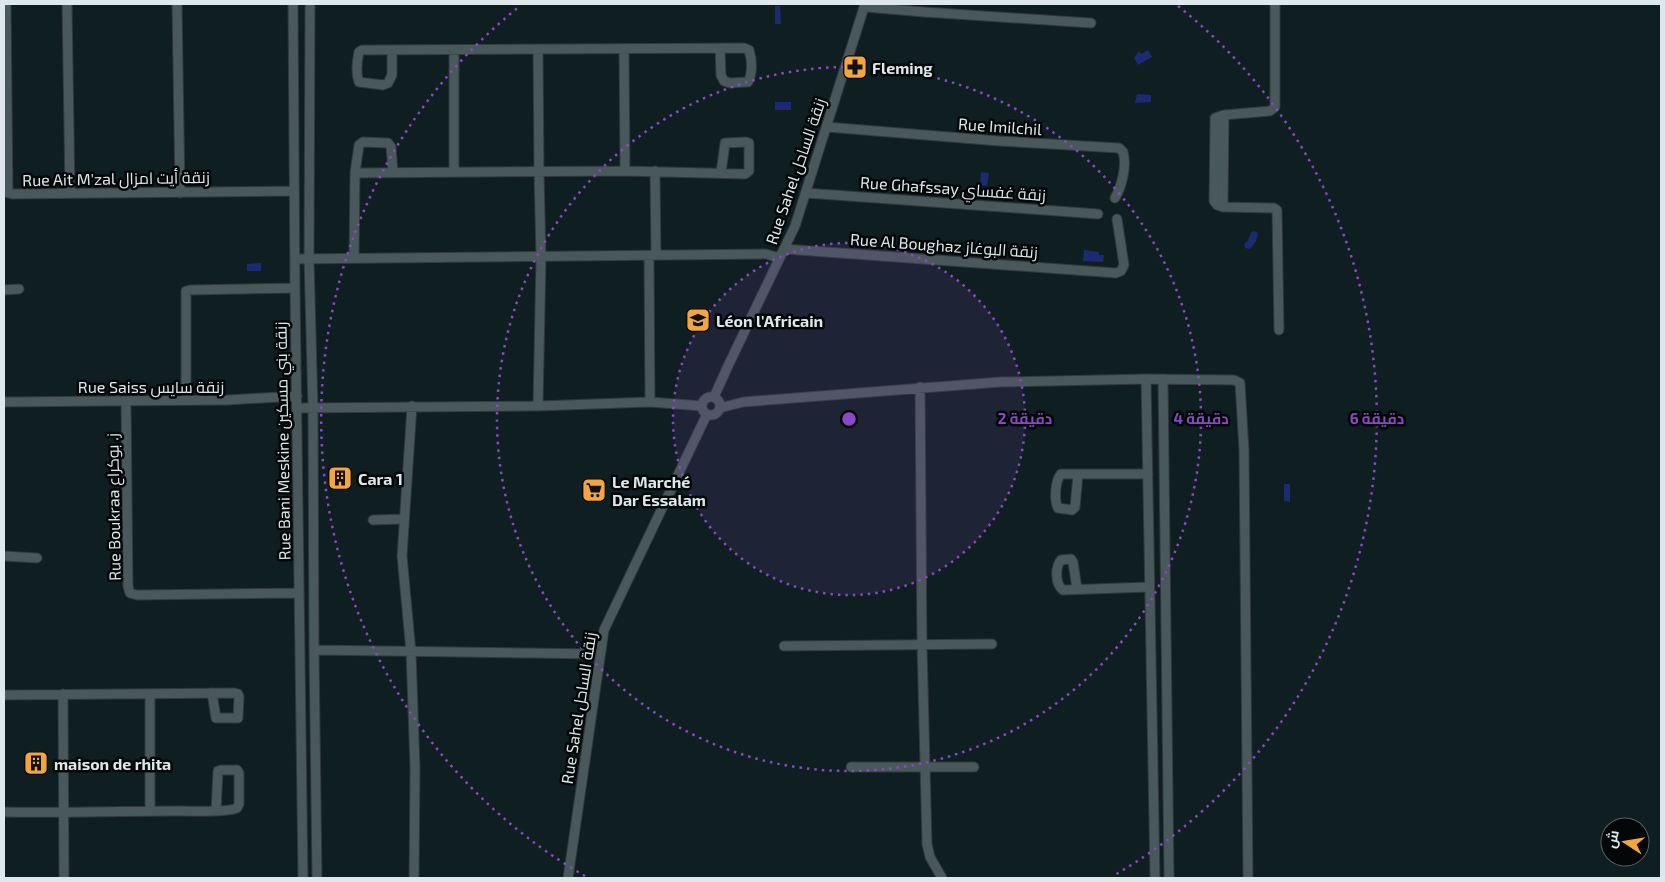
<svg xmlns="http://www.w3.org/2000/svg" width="1665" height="882" viewBox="0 0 1665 882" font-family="'Exo 2',Cairo,sans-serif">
<rect width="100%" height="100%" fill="#0f1e21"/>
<path fill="#1c2a73" d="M775,6H780L781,24H775Z
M1148,50L1152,57L1138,65L1134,58L1139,51L1141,54Z
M1137,94L1151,95V102L1135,103Z
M775,102H791V110H775Z
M981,172L989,173L987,186L980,185Z
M1254,231L1258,233L1256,241L1250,249L1245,248L1244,244L1249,239L1251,232Z
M1084,250L1099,252V255H1104L1103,262L1083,261Z
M261,263V271H247V264Z
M1284,484H1290V502L1284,501Z"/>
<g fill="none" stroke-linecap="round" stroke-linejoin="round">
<g stroke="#31393b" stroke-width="11">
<path id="street" d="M6,4L8,193L12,194L294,191
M67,4L70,193
M177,4L180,193
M293,4L295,288L303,878
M1275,4V107L1270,111L1224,115L1215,118L1214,201L1217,205L1223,207L1274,208L1277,210L1279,330
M310,7L309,259L313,408L314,650L317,878
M865,7L924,12L1091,23
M538,49L539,172L541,257L538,406
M454,50V172
M624,50L625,171
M392,51V75L388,83L383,85L359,82C356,74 357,61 359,52L362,50L744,48L749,50C752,59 753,73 748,82L730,83L724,81L721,75L720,49
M827,127L999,141L1119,148L1123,152C1127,165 1122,186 1115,198
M655,171L656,255
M355,173L625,171L745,174L749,171V143L746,142L725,143L721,173
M806,193L1098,214
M1223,207L1224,115
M785,249L1116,273L1121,271L1124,265L1117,219
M649,256L650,402
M354,258L355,173L359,145L363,142L388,143L391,147L393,172
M295,259L766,254L780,258
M4,290L19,289
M1146,379L1155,878
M1163,379L1169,878
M920,387L922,645L927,844L930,857L942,878
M702 406a9 9 0 1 1 18 0a9 9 0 1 1-18 0Z
M714,397L728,366L795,226L865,4
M186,400V291L190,290L295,288
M126,401L128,586L130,593L137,595L299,593
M4,402L227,400L297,396
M412,406L402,556L411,652L415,768L414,878
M298,408L538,406L650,402L702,406
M720,408L743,402L1000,382L1146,379L1234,380L1240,383L1244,450L1248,878
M1078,475L1075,507L1072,510L1058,508C1054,500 1055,481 1061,474H1148
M373,520L403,519
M4,556L37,558
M1077,589L1073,562L1071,559L1061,560C1055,567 1055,584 1063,590L1149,587
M784,646L992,644
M314,650L600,654
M63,694L64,878
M4,695L233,693L238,694L239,697L238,718H216L212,693
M851,767H974
M150,811V694
M4,812C62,813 121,811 180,811C193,811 226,813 237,808L239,804V773L237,770H221L218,771L216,811
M568,878L604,630L707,414"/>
</g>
<use href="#street" stroke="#48585b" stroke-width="9"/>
</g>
<circle cx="849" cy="419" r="176" fill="#8a48c5" fill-opacity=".12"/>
<g fill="none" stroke="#8a48c5" stroke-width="2.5" stroke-dasharray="2.5 5">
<circle cx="849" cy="419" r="176"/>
<circle cx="849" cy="419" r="352"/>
<path d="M585 876A528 528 0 0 1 520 6M1178 6A528 528 0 0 1 1113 876"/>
</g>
<defs>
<g id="pharmacy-square" transform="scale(1.25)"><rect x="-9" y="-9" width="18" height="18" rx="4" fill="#f2a541" stroke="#030708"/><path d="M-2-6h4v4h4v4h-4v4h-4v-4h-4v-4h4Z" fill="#111"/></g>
<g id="school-square" transform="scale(1.25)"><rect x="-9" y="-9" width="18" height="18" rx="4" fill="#f2a541" stroke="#030708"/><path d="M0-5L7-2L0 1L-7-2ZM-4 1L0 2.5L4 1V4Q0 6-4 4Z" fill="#111"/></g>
<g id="building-square" transform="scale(1.25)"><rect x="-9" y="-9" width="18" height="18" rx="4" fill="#f2a541" stroke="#030708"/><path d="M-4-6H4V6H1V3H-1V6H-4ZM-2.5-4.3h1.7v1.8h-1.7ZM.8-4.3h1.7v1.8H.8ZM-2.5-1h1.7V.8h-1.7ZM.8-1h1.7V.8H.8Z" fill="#111"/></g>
<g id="supermarket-square" transform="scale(1.25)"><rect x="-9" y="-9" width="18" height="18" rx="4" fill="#f2a541" stroke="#030708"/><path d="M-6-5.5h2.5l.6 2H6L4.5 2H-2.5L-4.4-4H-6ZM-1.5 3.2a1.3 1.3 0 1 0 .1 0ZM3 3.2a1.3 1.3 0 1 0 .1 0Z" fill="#111"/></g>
</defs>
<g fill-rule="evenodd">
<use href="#pharmacy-square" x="855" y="67"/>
<use href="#school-square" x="698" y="320"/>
<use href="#building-square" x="340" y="478"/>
<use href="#supermarket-square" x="594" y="490"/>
<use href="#building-square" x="36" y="763"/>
</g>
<g text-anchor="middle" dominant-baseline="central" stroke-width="5" stroke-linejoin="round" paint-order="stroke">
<g font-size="16" font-weight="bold" fill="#dee7e9" stroke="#030708" text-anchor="start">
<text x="872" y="67">Fleming</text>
<text x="716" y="320">Léon l'Africain</text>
<text x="358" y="478">Cara 1</text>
<text x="612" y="481">Le Marché<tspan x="612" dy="18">Dar Essalam</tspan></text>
<text x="54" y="763">maison de rhita</text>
</g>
<g font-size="16" fill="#dee7e9" stroke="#030708">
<text transform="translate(1000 126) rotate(4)">Rue Imilchil</text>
<text transform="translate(795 171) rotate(-71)">Rue Sahel زنقة الساحل</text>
<text transform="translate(116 178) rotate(-1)">Rue Ait M'zal زنقة أيت امزال</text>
<text transform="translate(953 188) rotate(4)">Rue Ghafssay زنقة غفساي</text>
<text transform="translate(944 245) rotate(4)">Rue Al Boughaz زنقة البوغاز</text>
<text x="151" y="386">Rue Saiss زنقة سايس</text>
<text transform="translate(282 441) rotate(-91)">Rue Bani Meskine زنقة بني مسكين</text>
<text transform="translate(113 507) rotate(-91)">Rue Boukraa ز. بوكراع</text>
<text transform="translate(578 708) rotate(-81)">Rue Sahel زنقة الساحل</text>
</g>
</g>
<circle cx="849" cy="419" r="8" fill="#8a48c5" stroke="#030708" stroke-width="2.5"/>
<g font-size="15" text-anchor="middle" font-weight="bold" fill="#8a48c5" stroke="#030708" stroke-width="5" stroke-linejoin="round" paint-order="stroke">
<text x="1025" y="424">2 دقيقة</text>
<text x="1201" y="424">4 دقيقة</text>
<text x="1377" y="424">6 دقيقة</text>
</g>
<rect width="1665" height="882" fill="none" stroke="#dee7e9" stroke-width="10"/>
<g transform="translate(1625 842) rotate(282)"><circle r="24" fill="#030708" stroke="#5b6162"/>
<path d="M0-4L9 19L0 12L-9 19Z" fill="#f2a541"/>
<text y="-8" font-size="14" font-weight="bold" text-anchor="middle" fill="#dee7e9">ش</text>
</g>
</svg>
